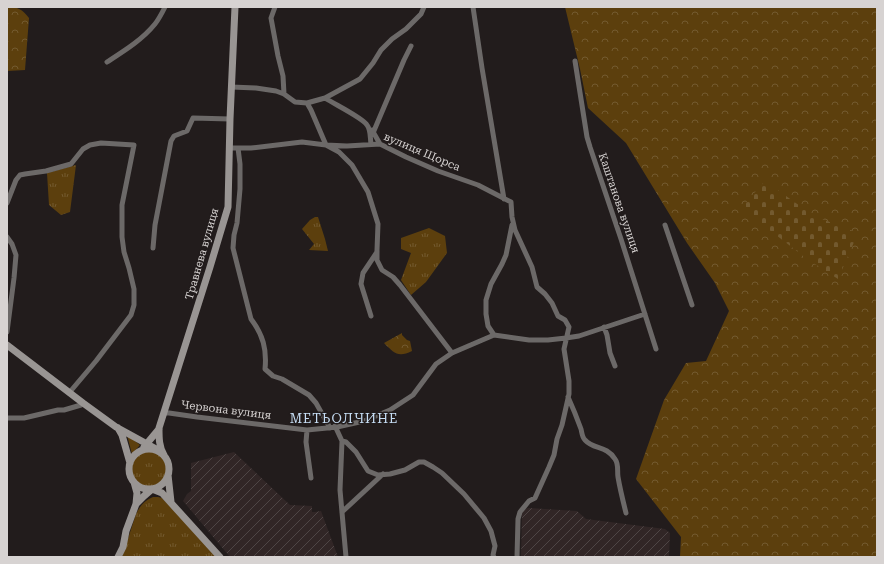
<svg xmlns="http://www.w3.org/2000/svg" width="884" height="564" viewBox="0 0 884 564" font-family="'Roboto Serif',serif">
<defs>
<pattern id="industrial-furrows" width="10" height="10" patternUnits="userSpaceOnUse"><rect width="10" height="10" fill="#312626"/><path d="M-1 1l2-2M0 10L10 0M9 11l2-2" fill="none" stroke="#4e4545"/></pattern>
<pattern id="grass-tufts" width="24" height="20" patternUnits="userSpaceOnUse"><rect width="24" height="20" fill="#5c3f0d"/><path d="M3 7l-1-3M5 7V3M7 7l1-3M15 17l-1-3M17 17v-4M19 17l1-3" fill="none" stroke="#735a2f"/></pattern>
<pattern id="forest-crowns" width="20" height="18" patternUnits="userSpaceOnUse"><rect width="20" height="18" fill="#5c3f0d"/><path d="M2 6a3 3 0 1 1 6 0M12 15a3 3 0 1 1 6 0" fill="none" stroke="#735a2f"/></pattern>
<pattern id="cemetery-stones" width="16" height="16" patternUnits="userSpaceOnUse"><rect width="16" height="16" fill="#5c3f0d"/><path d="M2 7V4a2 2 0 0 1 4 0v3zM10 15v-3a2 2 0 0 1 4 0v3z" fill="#735a2f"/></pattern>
</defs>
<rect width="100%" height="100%" fill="#221c1c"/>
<path fill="url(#industrial-furrows)" d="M234,452L290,505L312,506V512H315L321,511L338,557H230L183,501L187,494L191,491V463Z
M529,508L577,511L586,519L665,529L670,533L669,557H521L522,514L524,509Z"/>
<path fill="url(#grass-tufts)" d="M76,165L70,212L61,215L49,205L47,173Z
M315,217H318L325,239L328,251L309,250L314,244L302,229L310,220Z
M429,228L445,236L447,253L426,282L411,295L401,280L411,253L401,249V238Z
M127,435L140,445L132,454Z
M131 469a18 18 0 1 1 36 0a18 18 0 1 1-36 0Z
M153,497H158L162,498L218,557H122L136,514C140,506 144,501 153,497Z"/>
<path fill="url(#forest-crowns)" d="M7,7C18,7 22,9 29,18L25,70L7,71Z
M565,7H877V557H680L681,537L636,479L664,400L686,363L706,361L729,311L715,283L687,243L626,143L588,108L580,69Z
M402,333V335L407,340L410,341L412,351C398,358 394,353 384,343Z"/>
<path fill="url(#cemetery-stones)" d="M765,181L814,216L858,233L838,279L806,258L741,208Z"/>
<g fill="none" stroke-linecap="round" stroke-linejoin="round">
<path stroke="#6c6968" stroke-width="5" d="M275,7L271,18L278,56L283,76L284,94
M473,7L482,68L504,199
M575,61L587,137L590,147L621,239L656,349
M107,62C124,51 142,40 155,24C159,19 162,13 165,7
M231,87L256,88L276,91L284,94L295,102L307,103L311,110L326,145L339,152L352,165L368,192L378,224L377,250V260L382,270L393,277L400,285L452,353
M325,98L360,79L373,63L381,50L392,39L406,29L421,14L424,7
M307,103L325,98C334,104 363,118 367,125C371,130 370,138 371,144
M372,130L380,144
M373,133L404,60L411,46
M229,148H251L302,142L326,145L347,146L380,144L406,157L438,171L478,185L511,202L512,217L515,230L532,267L537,287L545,294L552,303L558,316L565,320L569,327L564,349L569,381V394L562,425L557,439L554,455L549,467L535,498L529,501L520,512L518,519L517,557
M238,148L240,164V189L237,223L234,235L233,248L251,319C263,335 267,349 265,369L273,376L282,379L309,395L316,403L330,428
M7,203L16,180L20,175L25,174L46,171L71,164L83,149L90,145L101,143L134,145L122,205V237L124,252L129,268L134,289V305L131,315L96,361L69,393
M665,225L692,305
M7,237L12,244L16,255L14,278L7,332
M153,248L155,225L171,141L174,136L187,131L193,118L230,119
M371,316L361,284L363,273L377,252
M604,327L607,335L610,353L615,366
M494,335L488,326L486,314V300L491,284L502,264L506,255L512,225
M568,397C573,408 577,418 581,429C582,433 582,437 585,440C594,450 606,445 615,459C619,464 617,471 618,477C620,489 623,501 626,513
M164,413H169L197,417L307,430L337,427L364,421L390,410L413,395L436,364L452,353L494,335L529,340H548L566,338L579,336L645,314
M7,418H24L58,410H64L81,405L83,403
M335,426L342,441L346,442L356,452L368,471L378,475L390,474L405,470L419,462H424L433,467L442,473L464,494L484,518L491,531L495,546L493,555L494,557
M307,430L306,442L311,478
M342,441L340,490L346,557
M342,512L383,474"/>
<path stroke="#999593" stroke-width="7" d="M7,345L83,403L116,427L158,450
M118,428L122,435L130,463
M144,447L159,429
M129 469a20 20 0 1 1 40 0a20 20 0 1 1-40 0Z
M164,455C159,447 159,438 159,428L210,267L228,207L230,119L235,7
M168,475L171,502
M136,504L144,496L152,489L162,493L220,557
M118,557L123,547L126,531L136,504L137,493L134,482"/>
</g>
<g text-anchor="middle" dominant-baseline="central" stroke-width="3" stroke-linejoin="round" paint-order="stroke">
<g font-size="11" fill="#d7d3d2" stroke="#221c1c">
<text transform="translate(422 152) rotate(23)">вулиця Щорса</text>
<text transform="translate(619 203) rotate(71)">Каштанова вулиця</text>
<text transform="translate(202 254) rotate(-74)">Травнева вулиця</text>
<text transform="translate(226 410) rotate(7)">Червона вулиця</text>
</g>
<g font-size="13" letter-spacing="1" fill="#c7def5" stroke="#221c1c">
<text x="344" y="418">МЕТЬОЛЧИНЕ</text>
</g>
</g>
<rect width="884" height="564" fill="none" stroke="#d7d3d2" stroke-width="16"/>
</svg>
